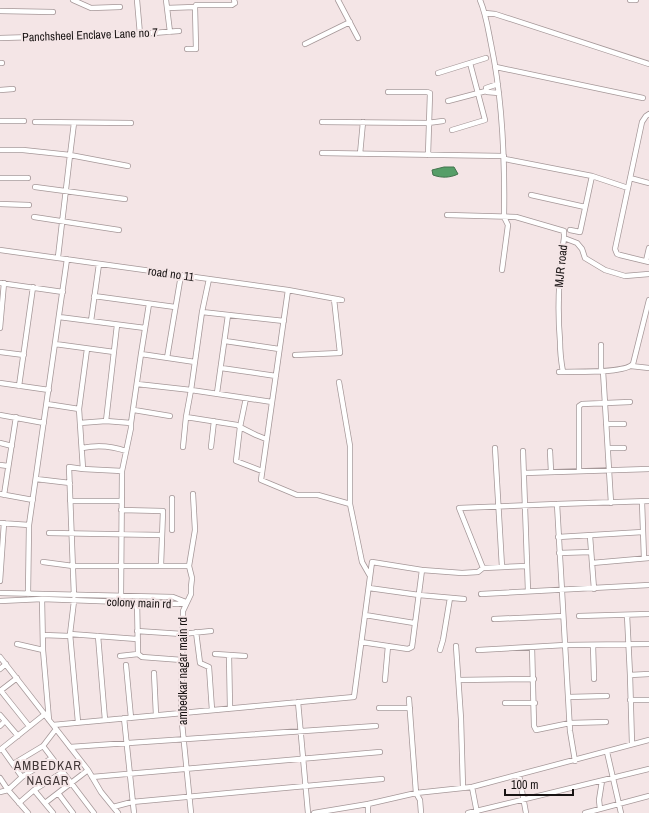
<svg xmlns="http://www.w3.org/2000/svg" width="649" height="813" viewBox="0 0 649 813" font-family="'Archivo Narrow',sans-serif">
<rect width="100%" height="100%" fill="#f4e5e6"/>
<path fill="#569e68" stroke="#43744e" d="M444,167H454L458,174C450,178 441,178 433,175L432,170Z"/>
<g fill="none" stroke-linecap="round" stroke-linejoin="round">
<g stroke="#a59798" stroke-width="6">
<path id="minor" d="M73,0L91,8L120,7
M137,0L140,34
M166,0L170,32
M338,0L358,38
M480,0C486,14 488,29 491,44C503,101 505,159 504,217L508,225L502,270
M630,0H636
M167,8L195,7
M0,11L53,12
M485,13L495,14L649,64
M0,38L140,34L179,31
M305,44L350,22
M187,49H196L195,7L196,5H232L235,3L234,0
M0,63H2
M496,67L643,98
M438,73L486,58
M498,84L486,88L487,92L499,93
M0,90L13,89
M388,92H427L430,93L428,155
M448,101L486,91
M649,114L646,116L642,122L615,249L617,254L620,255L649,262
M0,121H24
M35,122L131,123
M322,122L428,123L443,121
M74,123L70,155L128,166
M452,130L485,120L470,63
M0,150H23L70,155L58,257
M322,153L504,156
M360,154L363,122
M505,159L592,176L628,188
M0,178H28
M630,178L649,183
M35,187L125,199
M531,195L585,207
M0,204L29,205
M447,215L516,217L564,231V238C559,272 557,306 560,341C560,351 561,361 563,372
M34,217L119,230
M570,230L580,232L592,176
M564,238L577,243L582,249L585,258L605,270L625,276L649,274
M0,250L288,290L342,300
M646,261L649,248
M209,279L202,312L191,390L272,402
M0,283L63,292
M288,290L261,480L297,495H318L350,504L362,562L370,576
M94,296L175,307
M202,312L284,321
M59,317L145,328
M91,321L99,264
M0,328L4,283
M225,341L279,349
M55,344L114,352
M601,345V371
M0,352L24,355
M141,354L149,304
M295,355L340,353L334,299
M167,358L181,275
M631,366L649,368
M221,368L276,376
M603,371L611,503
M559,372C573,371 624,374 633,364L649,300
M339,382L350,446V504
M0,383L49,390
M137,384L191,390L186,417
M19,386L33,287
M217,393L228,315
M246,398L240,427L256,435L266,439
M47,404L79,409
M134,410L170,416
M0,415L44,423
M106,421L117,325
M80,423L106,421L131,423
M606,424H624
M0,443L12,446
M183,447L186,417L237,425L240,427L236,461L262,471
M211,447L214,421
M82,448C96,445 112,446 126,451
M495,448L502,567
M608,448H624
M523,451L528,591
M550,451L551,472
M0,465L8,466
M83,469L122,471
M579,471V406L582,404L630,402
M524,473L649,469
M36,479L70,483
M0,494L33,500
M4,495L16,417
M172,498V530
M70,501H121
M642,502L644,558
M121,510L163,511L161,565
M0,523L29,525
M49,533L161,535
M590,536L592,563
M558,537L643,532
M559,553L591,552
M43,562L73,566H189
M483,568L459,508L557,504
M0,581L4,523
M369,588L419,595L464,599
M594,589L592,563L649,558
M0,593L173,597L186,602
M28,594L29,525L67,259
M481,594L649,585
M74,596L69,467L83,469L79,409L87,349
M121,596L122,471L131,428V423L141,354L195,362
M42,599L43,650L49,720
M137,600L138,654L142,657L182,660
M0,601L42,599L178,604L186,602
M74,601L70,634L78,722
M365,615L414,623
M627,615L630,675L632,744
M579,616L649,614
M494,619L563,616
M137,631L182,634L211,631
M196,632L200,663L209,667L212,710
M70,634L137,639
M43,635L70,636
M98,636L105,720
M361,642L408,649L412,647L422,570
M17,644L43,650
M593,645L594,679
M456,646L461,719L463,788
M532,647L534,726L536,730L570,723L606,722
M440,650L443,640L450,598
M478,650L565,645L649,644
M215,654L245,656
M229,655L230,708
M120,656L138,654
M0,657L88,770L101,792L118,813
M126,665L131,718
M0,669L6,664
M154,673L156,715
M630,675L649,674
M385,680L388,646
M459,680L534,679
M0,691L17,678
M1,691L29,726
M568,697L607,696
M409,699L416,793L420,800L421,813
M630,700H649
M298,702L308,813
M505,703H535
M379,708H410
M0,715L18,736
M124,718L134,813
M53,725L354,697L372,562L422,570L462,573L478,572L483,568L527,566
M0,726L5,721
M43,746L94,813
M70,747L376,726
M2,749L22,777
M0,750L45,714
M607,752L621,813
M575,761L570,731L557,504L649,501
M13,764L43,746L56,729
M519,775L526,813
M92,777L380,752
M0,778L8,790L28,813
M472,787L477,813
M34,790L53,813
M0,792L8,790L22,777L52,758
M58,793L73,813
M19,803L34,790L63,772
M45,803L88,770
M113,807L132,802L382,779
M600,809L599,800L602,781
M191,813L181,713L183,617V611L191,594V587L192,578L189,566L195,530L193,494
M314,813L368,804L416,793L472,787L649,740
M368,813V804
M468,813L649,769
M585,813L649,796"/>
</g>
<use href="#minor" stroke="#fff" stroke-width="4.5"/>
</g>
<g text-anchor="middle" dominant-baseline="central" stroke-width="4" stroke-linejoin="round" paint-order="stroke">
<g font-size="12" fill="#181313" stroke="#f4e5e6">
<text transform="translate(90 35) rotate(-2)">Panchsheel Enclave Lane no 7</text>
<text transform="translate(561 266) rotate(-84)">MJR road</text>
<text transform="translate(171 274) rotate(8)">road no 11</text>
<text transform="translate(139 603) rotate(2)">colony main rd</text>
<text transform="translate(183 671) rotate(-90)">ambedkar nagar main rd</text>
</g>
<g font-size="13" letter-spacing="1" fill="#423737" stroke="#f4e5e6">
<text x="48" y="765">AMBEDKAR<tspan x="48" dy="15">NAGAR</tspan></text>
</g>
</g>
<path d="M505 789v6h68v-6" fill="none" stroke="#181313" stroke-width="2"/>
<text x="511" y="789" font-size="12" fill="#181313" stroke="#f4e5e6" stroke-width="3" paint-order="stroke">100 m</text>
</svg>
